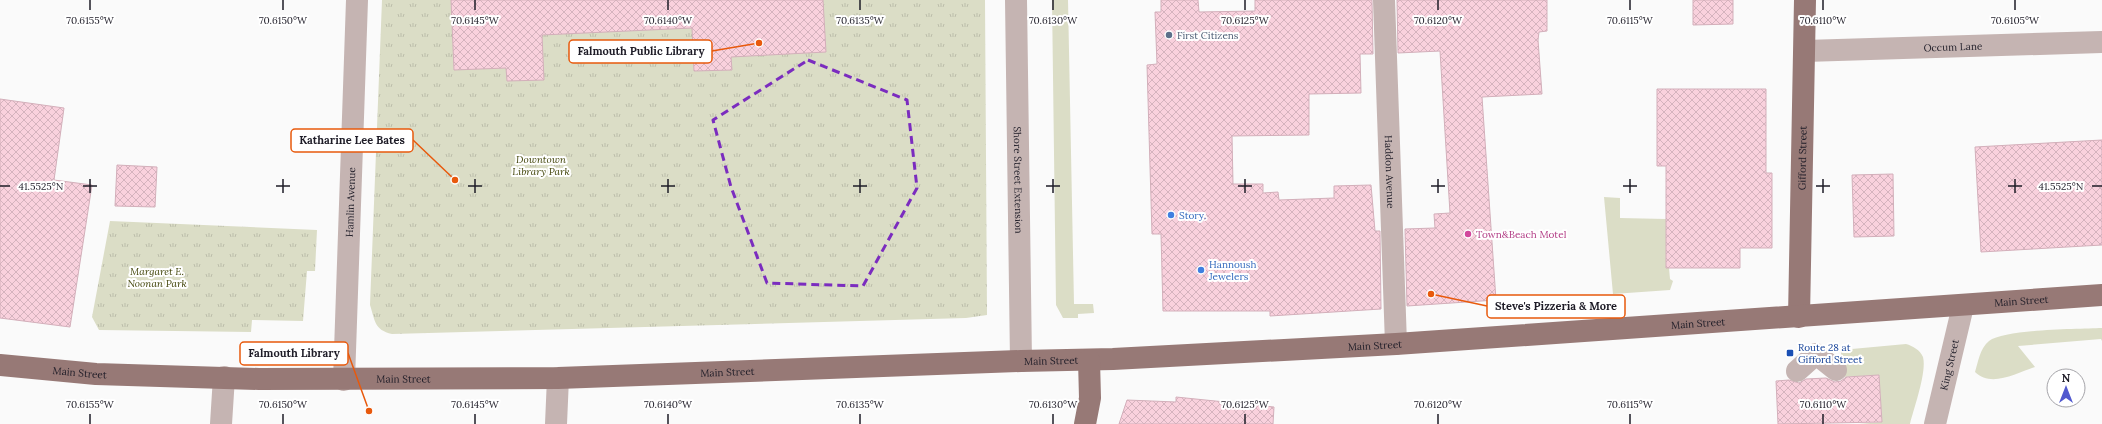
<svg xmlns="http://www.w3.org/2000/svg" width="2102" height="424" viewBox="0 0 2102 424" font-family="Lora,serif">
<defs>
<pattern id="park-tufts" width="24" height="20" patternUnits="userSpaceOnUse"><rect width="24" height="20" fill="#dbddc6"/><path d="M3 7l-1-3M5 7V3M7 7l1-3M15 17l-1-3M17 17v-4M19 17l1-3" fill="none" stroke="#bcbdaa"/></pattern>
<pattern id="building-cross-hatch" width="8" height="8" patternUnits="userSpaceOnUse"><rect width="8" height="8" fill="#f9d1dd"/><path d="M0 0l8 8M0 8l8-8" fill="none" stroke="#d5b3be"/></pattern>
</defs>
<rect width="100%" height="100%" fill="#fafafa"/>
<path fill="#dbddc6" d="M1052,0H1068L1074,304H1093L1094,313L1078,314V318H1063L1056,305Z
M1604,197L1620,198V218L1666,219V268H1669L1670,279L1673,281L1670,290L1613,294Z
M2102,328V341L2101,339L2018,346L2035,367C2017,373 1991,388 1975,372C1978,362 1980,348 1989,341C2005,329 2078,329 2102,328Z
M1906,344C1913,346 1920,350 1923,357C1927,372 1914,408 1910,424H1859L1882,422L1879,375L1841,377V350Z"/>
<path fill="url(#park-tufts)" d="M382,0H985L987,315L966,318L392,334C374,330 375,320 370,305Z
M110,221L317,230L315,271H307L303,321L252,320L251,332L99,330L92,317Z"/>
<path fill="url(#building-cross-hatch)" stroke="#d3afba" d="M451,0H823L826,52L731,57L732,70L694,71L692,28L542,35L544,80L507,81L506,68L454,70Z
M1161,0H1198L1199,12L1255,11V0H1372L1373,54H1360L1361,93L1309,94V135L1232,136L1233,184H1263V193L1278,192L1279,200L1334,198V186L1371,185L1375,231H1380L1381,309L1270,316V311H1163L1161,234H1152L1147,65L1157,64L1155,12H1161Z
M1397,0H1547V31L1539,32L1538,40L1542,94L1482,97L1496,300L1407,306L1405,229L1435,228L1434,214L1450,213L1440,51L1398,53Z
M1693,0H1733V24L1693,25Z
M1657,89H1766V173H1772V248H1740V268H1666V166H1657Z
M0,99L64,108L54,180L92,185L70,327L0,318Z
M2102,140V245L1981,252L1975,147Z
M117,165L157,167L155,207L115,206Z
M1893,174L1894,236L1854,237L1852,175Z
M1879,375L1882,422L1778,424L1776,381L1789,380L1799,383L1806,379L1826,378L1835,382L1841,381L1846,377Z
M1176,397L1274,407L1273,424H1119L1127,400L1176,402Z"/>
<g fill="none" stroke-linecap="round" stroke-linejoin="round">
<g stroke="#c5b4b2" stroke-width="22">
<path id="s1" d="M1016,0L1021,361"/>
<path id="s2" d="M1384,0L1396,344"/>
<path id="s3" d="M1805,51L2102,42"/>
<path d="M1797,371L1816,354L1836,370"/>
<path id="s4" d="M344,380L357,0"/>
<path d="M221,424L224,377"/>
<path d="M556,424L558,378"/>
<path id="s5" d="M1935,424L1963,306"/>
</g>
<g stroke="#977976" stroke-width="22">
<path id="s6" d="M1799,317L1805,0"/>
<path id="s7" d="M0,365L96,374L259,379L558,378L1021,361L1113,359L1396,344L2102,295"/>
<path d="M1085,424L1090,398L1089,360"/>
</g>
</g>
<path fill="none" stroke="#7b2cbf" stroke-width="3" stroke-dasharray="8 5" stroke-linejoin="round" d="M808,60L907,100L917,188L863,286L767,283L731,187L713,120Z"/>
<path fill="none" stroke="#1e1c27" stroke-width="1.5" d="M90,0V10M283,0V10M475,0V10M668,0V10M860,0V10M1053,0V10M1245,0V10M1438,0V10M1630,0V10M1823,0V10M2015,0V10M90,179V193M283,179V193M475,179V193M668,179V193M860,179V193M1053,179V193M1245,179V193M1438,179V193M1630,179V193M1823,179V193M2015,179V193M0,186H10M83,186H97M276,186H290M468,186H482M661,186H675M853,186H867M1046,186H1060M1238,186H1252M1431,186H1445M1623,186H1637M1816,186H1830M2008,186H2022M2092,186H2102M90,414V424M283,414V424M475,414V424M668,414V424M860,414V424M1053,414V424M1245,414V424M1438,414V424M1630,414V424M1823,414V424"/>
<circle fill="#5c6f8a" stroke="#fff" stroke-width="1.5" cx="1169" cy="35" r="4"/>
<g fill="#3f7fe0" stroke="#fff" stroke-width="1.5">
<circle cx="1171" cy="215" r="4"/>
<circle cx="1201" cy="270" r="4"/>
</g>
<circle fill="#d1479c" stroke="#fff" stroke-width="1.5" cx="1468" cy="234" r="4"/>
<rect fill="#1a4fb4" stroke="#fff" stroke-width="1.5" x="1786" y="349" width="8" height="8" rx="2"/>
<g text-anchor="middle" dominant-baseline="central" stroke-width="4" stroke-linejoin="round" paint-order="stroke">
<g font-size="10" fill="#4e5e75" stroke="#fff" text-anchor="start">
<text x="1177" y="35">First Citizens</text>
</g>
<g font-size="10" fill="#1e1c27" stroke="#fff">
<text stroke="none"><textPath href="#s3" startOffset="148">Occum Lane</textPath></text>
<text stroke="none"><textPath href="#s6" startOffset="159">Gifford Street</textPath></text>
<text stroke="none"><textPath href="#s2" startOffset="172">Haddon Avenue</textPath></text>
<text stroke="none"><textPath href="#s1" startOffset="180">Shore Street Extension</textPath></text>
<text stroke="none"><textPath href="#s4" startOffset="178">Hamlin Avenue</textPath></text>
<text stroke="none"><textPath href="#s7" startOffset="2024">Main Street</textPath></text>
<text stroke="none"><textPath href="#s7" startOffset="1700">Main Street</textPath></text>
<text stroke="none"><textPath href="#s7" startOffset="1376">Main Street</textPath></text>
<text stroke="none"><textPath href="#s7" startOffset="1052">Main Street</textPath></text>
<text stroke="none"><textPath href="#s5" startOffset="61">King Street</textPath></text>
<text stroke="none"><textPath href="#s7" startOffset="80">Main Street</textPath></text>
<text stroke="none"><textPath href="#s7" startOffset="728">Main Street</textPath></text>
<text stroke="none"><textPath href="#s7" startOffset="404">Main Street</textPath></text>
</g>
<g font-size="10" font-style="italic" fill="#43460b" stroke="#fff">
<text x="541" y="159">Downtown<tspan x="541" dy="12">Library Park</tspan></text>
<text x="157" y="271">Margaret E.<tspan x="157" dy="12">Noonan Park</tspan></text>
</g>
<g font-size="10" fill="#366cbe" stroke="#fff" text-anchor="start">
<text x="1179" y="215">Story.</text>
<text x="1209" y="264">Hannoush<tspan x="1209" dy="12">Jewelers</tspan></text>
</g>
<g font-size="10" fill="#b23c85" stroke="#fff" text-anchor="start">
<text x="1476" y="234">Town&amp;Beach Motel</text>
</g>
<g font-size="10" fill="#164399" stroke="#fff" text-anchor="start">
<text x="1798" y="347">Route 28 at<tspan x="1798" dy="12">Gifford Street</tspan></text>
</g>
</g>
<g font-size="10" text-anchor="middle" fill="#1e1c27" stroke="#fff" stroke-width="4" stroke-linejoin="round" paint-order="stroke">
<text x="90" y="24">70.6155°W</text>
<text x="283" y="24">70.6150°W</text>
<text x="475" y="24">70.6145°W</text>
<text x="668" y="24">70.6140°W</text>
<text x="860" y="24">70.6135°W</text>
<text x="1053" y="24">70.6130°W</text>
<text x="1245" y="24">70.6125°W</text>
<text x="1438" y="24">70.6120°W</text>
<text x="1630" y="24">70.6115°W</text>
<text x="1823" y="24">70.6110°W</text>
<text x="2015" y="24">70.6105°W</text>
<text x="41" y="190">41.5525°N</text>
<text x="2061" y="190">41.5525°N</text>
<text x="90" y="408">70.6155°W</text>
<text x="283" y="408">70.6150°W</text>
<text x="475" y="408">70.6145°W</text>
<text x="668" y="408">70.6140°W</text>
<text x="860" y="408">70.6135°W</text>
<text x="1053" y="408">70.6130°W</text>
<text x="1245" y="408">70.6125°W</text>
<text x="1438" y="408">70.6120°W</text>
<text x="1630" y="408">70.6115°W</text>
<text x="1823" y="408">70.6110°W</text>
</g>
<path fill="none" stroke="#e8590c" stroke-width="1.5" d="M759 43L712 51M455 180L413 140M1431 294L1487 306M369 411L348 353"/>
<g fill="#e8590c" stroke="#fff" stroke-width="1.5">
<circle cx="759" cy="43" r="4"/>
<circle cx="455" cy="180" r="4"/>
<circle cx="1431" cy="294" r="4"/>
<circle cx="369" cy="411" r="4"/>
</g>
<g fill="#fff" stroke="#e8590c" stroke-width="1.5">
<rect x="569" y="40" width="143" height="23" rx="4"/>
<rect x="291" y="129" width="122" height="23" rx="4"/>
<rect x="1487" y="295" width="138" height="23" rx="4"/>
<rect x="240" y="342" width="108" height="23" rx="4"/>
</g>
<g font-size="11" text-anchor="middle" font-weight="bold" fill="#1e1c27">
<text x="641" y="55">Falmouth Public Library</text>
<text x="352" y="144">Katharine Lee Bates</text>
<text x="1556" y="310">Steve's Pizzeria &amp; More</text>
<text x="294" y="357">Falmouth Library</text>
</g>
<g transform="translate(2066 388)"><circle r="19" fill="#ffffff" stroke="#a5a4a9"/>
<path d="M0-3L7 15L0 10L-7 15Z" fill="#5159cf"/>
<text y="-6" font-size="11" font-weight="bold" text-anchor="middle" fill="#1e1c27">N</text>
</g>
</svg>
